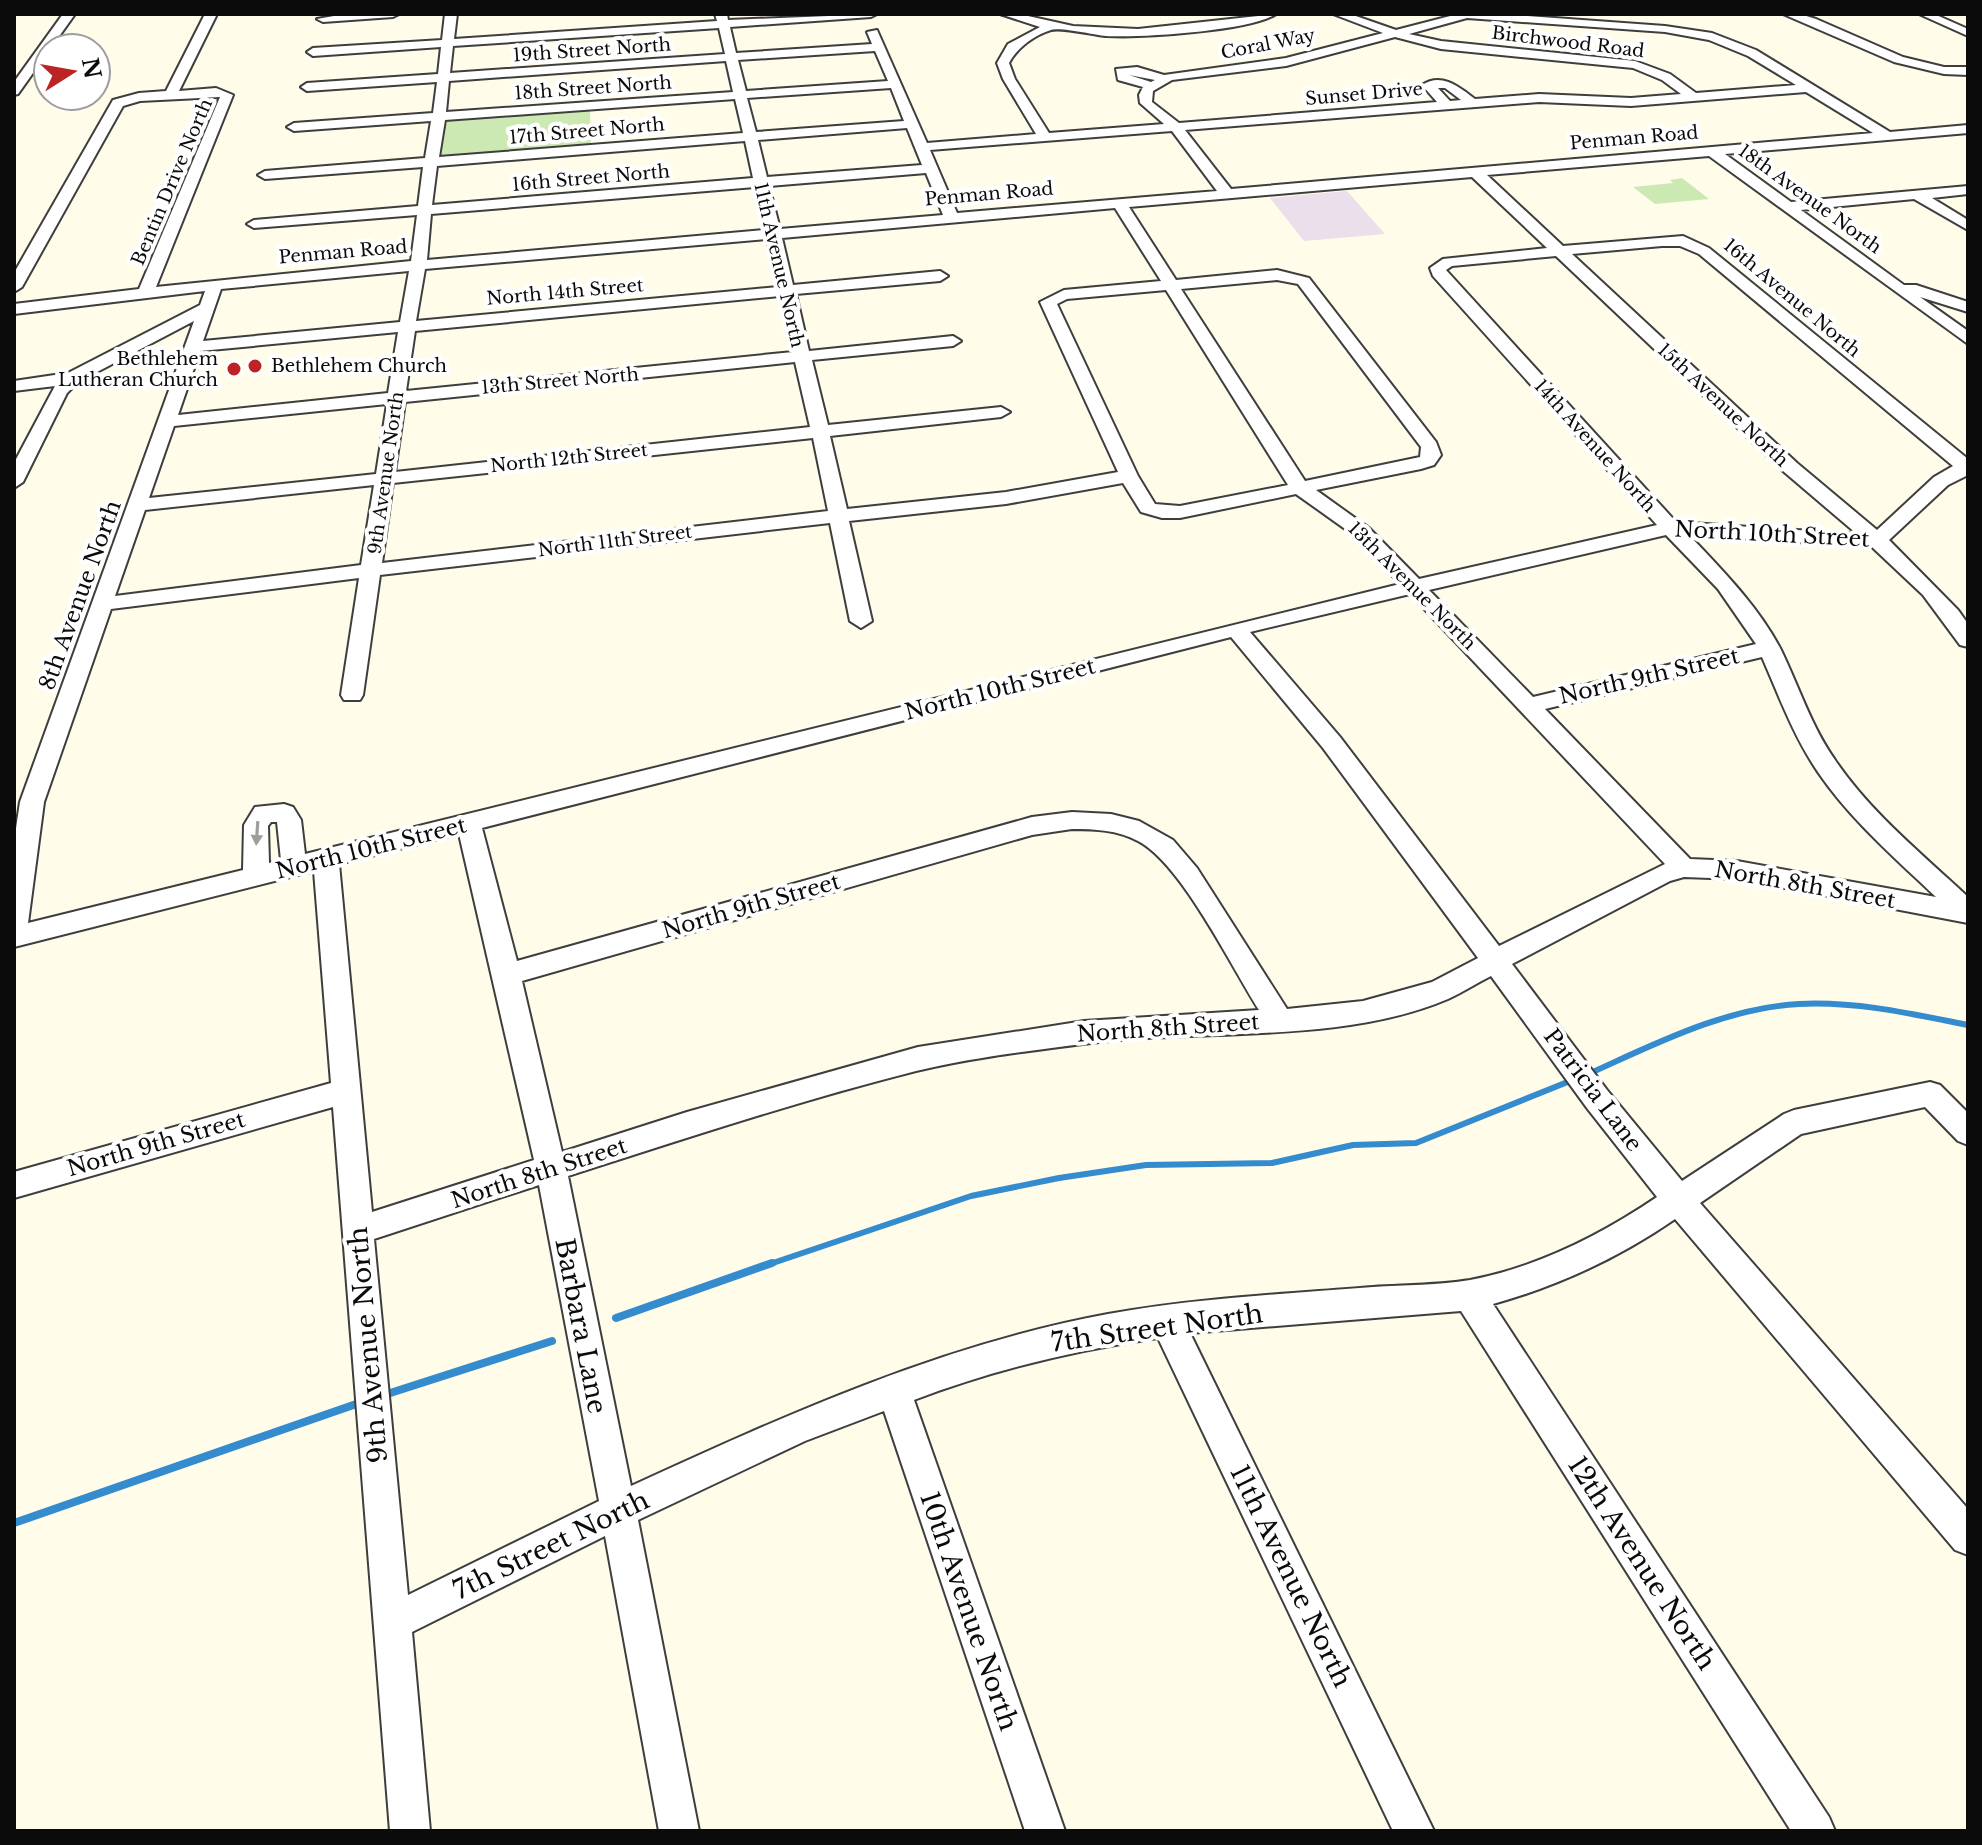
<svg xmlns="http://www.w3.org/2000/svg" width="1982" height="1845" viewBox="0 0 1982 1845" font-family="'Libre Baskerville',serif">
<rect width="100%" height="100%" fill="#fffce9"/>
<path fill="#eadfea" d="M1347,191L1385,234L1304,241L1270,198Z"/>
<path fill="#cde9b3" d="M590,109L591,147L437,159L444,119Z
M1682,178L1709,199L1655,204L1633,187L1673,183L1670,180Z"/>
<g fill="none" stroke-linecap="round" stroke-linejoin="round">
<path stroke="#348bce" stroke-width="6" d="M1586,1075C1653,1045 1724,1008 1799,1004C1856,1001 1913,1014 1968,1025
M767,1265L971,1196L1059,1178L1146,1165L1272,1163L1353,1145L1416,1143L1575,1079"/>
<path stroke="#348bce" stroke-width="8" d="M616,1318L772,1263
M384,1395L552,1341
M14,1523L362,1402"/>
<g stroke="#3e3e3e" stroke-width="4">
<path id="minor" d="M63,14H75L18,94L14,95V82Z
M205,14H217L179,91L216,88L233,95L156,287L411,261L417,215L254,228L247,224L254,220L418,206L423,167L265,179L258,175L265,171L425,158L431,121L294,131L287,127L294,123L433,113L437,82L307,91L301,87L307,83L438,74L441,47L313,56L307,52L313,48L442,40L445,14H457L454,39L717,21L715,14H727L728,20L877,14L871,17L730,27L736,53L872,44L867,32L877,30L927,143L1036,134L1003,79L997,63L1008,44L1040,27L1000,14H1019L1073,26L1138,29L1276,14C1250,31 1140,38 1106,36C1093,35 1062,27 1051,30C1034,35 1017,48 1009,63L1015,79L1049,133L1164,124L1140,103L1139,95L1143,87L1118,80L1116,69L1137,67L1164,75L1286,58L1383,33L1333,14H1350L1396,30L1458,14H1501L1665,26L1712,33L1756,50L1890,132L1968,125V133L1725,154L1791,202L1968,186V194L1932,198L1968,220V230L1914,199L1801,210L1904,285H1916L1968,302V312L1920,297L1968,331V344L1709,156L1487,175L1563,246L1683,236L1709,248L1968,459V475L1948,485L1889,540L1958,610L1968,624V647L1960,645L1923,595L1872,547L1689,535C1722,570 1759,607 1781,650C1799,687 1811,726 1835,760C1870,812 1922,854 1968,897V923L1737,879L1684,877L1670,881L1512,964L1607,1090L1682,1181L1784,1114L1794,1110L1930,1082L1940,1085L1968,1113V1145L1958,1141L1925,1107L1801,1134L1700,1203L1968,1509V1555L1955,1550L1675,1219C1620,1257 1558,1286 1493,1304L1829,1817L1835,1831H1791L1461,1311L1190,1333L1434,1831H1393L1158,1338C1076,1350 992,1370 914,1400L1065,1831H1025L884,1411L805,1441L638,1520L699,1831H659L605,1536L412,1632L430,1831H390L333,1107L14,1198V1172L331,1083L314,871L14,947V841L20,802L194,321L78,382L67,393L23,482L14,488V463L55,386L14,391V381L68,373L200,305L205,291L14,314V304L139,289L220,97L140,101L123,106L22,287L14,292V273L113,100L139,93L166,91ZM1467,18L1665,32L1709,40L1748,56L1796,85L1696,93L1670,74L1635,61L1441,41L1409,34ZM719,28L725,54L450,73L453,46ZM1395,37L1441,49L1633,68L1662,80L1681,94L1631,98L1539,94L1475,99C1459,87 1442,72 1422,85L1437,102L1179,123L1152,102L1153,91L1172,80L1286,66ZM875,51L888,81L746,91L738,60ZM726,61L733,92L446,112L449,81ZM1129,75L1155,80L1151,82ZM891,88L904,121L756,132L747,98ZM1438,88H1445L1461,100L1450,101ZM1806,92L1873,133L1231,189L1185,130L1539,102L1631,106ZM735,99L743,133L439,157L445,120ZM907,128L922,165L767,177L758,140ZM1172,131L1217,191L957,213L930,150ZM745,141L753,178L432,205L437,166ZM926,173L943,215L780,229L769,186ZM1472,177L1547,248L1443,259L1430,268L1433,276L1657,525L1419,579L1369,528L1316,490L1421,469L1434,465L1441,455L1436,442L1309,278L1277,270L1176,280L1129,207ZM755,187L765,230L427,260L431,214ZM1115,208L1161,281L1064,290L1040,302L1118,472L1006,492L847,509L830,436L1001,417L1010,412L1001,407L828,425L812,360L953,346L961,341L953,336L809,351L796,294L940,281L948,276L940,271L793,285L782,238ZM767,239L778,287L416,321L425,269ZM1662,246H1680L1699,254L1953,466L1934,477L1877,530L1797,463L1572,254ZM1556,256L1783,471L1857,534L1676,522L1446,270L1452,266ZM409,271L400,322L203,341L221,289ZM1277,280L1298,284L1421,447L1420,457L1305,481L1181,289ZM1166,290L1288,485L1180,506L1155,504L1138,476L1057,304L1067,299ZM780,296L793,352L406,391L415,331ZM398,332L388,393L178,415L200,351ZM795,362L810,427L395,472L405,402ZM387,404L376,474L149,498L174,426ZM813,438L828,511L382,563L393,483ZM1123,483L1141,512L1162,518H1180L1296,494L1355,536L1400,584L305,854L301,820L293,807L284,804L255,807L244,825L243,870L28,923L44,802L111,609L359,578L341,695L344,700H360L363,695L380,575L830,523L850,621L861,628L872,621L849,521L1006,504ZM374,485L361,565L115,596L145,510ZM1666,535L1718,589L1756,644L1533,697L1429,590ZM1410,594L1665,864L1499,946L1340,737L1250,632ZM1231,637L1323,748L1478,958L1432,982L1363,1001L1287,1009L1197,868L1173,840L1139,821L1111,814L1072,812L1032,817L517,961L482,828ZM1762,657C1779,696 1794,737 1818,772C1850,819 1895,858 1936,897L1737,861L1690,859L1545,709ZM271,822H277L281,860L269,863L268,826ZM1072,829C1095,829 1117,830 1138,841C1181,863 1231,966 1259,1010L1084,1021L918,1047L687,1112L562,1152L522,981L1032,835ZM459,834L534,1160L372,1212L339,864ZM1491,976L1587,1108L1657,1197C1601,1235 1538,1267 1470,1280C1439,1285 1405,1285 1373,1287C1285,1294 1196,1298 1108,1314C940,1345 786,1415 631,1486L568,1176C683,1139 798,1101 916,1071C969,1058 1028,1051 1083,1044C1199,1028 1340,1045 1448,999C1463,992 1477,983 1491,976ZM539,1185L599,1501L408,1595L374,1239Z
M345,14H399L393,17L323,22L317,19Z
M1783,14H1800L1816,19L1903,57L1944,67H1968V75L1944,74L1894,62Z
M1919,14H1934L1968,29V36Z"/>
</g>
<use href="#minor" fill="#fff" fill-rule="evenodd"/>
</g>
<defs><path id="oneway-solid" d="M-6-.8H1V-3.2L6.5 0L1 3.2V.8H-6Z" transform="scale(2)"/></defs>
<use fill="#9d9d9d" href="#oneway-solid" transform="translate(257 833) rotate(94)"/>
<g fill="#bc2324" stroke="#fff" stroke-width="3">
<circle cx="255" cy="366" r="8"/>
<circle cx="234" cy="369" r="8"/>
</g>
<g text-anchor="middle" dominant-baseline="central" stroke-width="8" stroke-linejoin="round" paint-order="stroke">
<g font-size="18" fill="#0b0b0b" stroke="#fff">
<text transform="translate(1568 42) rotate(7)">Birchwood Road</text>
<text transform="translate(1268 44) rotate(-11)">Coral Way</text>
<text transform="translate(592 50) rotate(-4)">19th Street North</text>
<text transform="translate(593 88) rotate(-4)">18th Street North</text>
<text transform="translate(1364 94) rotate(-5)">Sunset Drive</text>
<text transform="translate(587 131) rotate(-5)">17th Street North</text>
<text transform="translate(1634 138) rotate(-5)">Penman Road</text>
<text transform="translate(591 178) rotate(-5)">16th Street North</text>
<text transform="translate(172 182) rotate(-67)">Bentin Drive North</text>
<text transform="translate(989 194) rotate(-5)">Penman Road</text>
<text transform="translate(1810 199) rotate(36)">18th Avenue North</text>
<text transform="translate(343 252) rotate(-5)">Penman Road</text>
<text transform="translate(779 265) rotate(77)">11th Avenue North</text>
<text transform="translate(565 292) rotate(-5)">North 14th Street</text>
<text transform="translate(1792 298) rotate(40)">16th Avenue North</text>
<text transform="translate(560 381) rotate(-5)">13th Street North</text>
<text transform="translate(1723 405) rotate(43)">15th Avenue North</text>
<text transform="translate(1595 446) rotate(48)">14th Avenue North</text>
<text transform="translate(569 458) rotate(-6)">North 12th Street</text>
<text transform="translate(386 473) rotate(-82)">9th Avenue North</text>
<text transform="translate(615 541) rotate(-7)">North 11th Street</text>
<text transform="translate(1412 586) rotate(45)">13th Avenue North</text>
</g>
<g font-size="18" fill="#0b0b0b" stroke="#fff" text-anchor="end">
<text x="218" y="359">Bethlehem<tspan x="218" dy="21">Lutheran Church</tspan></text>
<text x="271" y="366" text-anchor="start">Bethlehem Church</text>
</g>
<g font-size="22" fill="#0b0b0b" stroke="#fff">
<text transform="translate(1772 534) rotate(3)">North 10th Street</text>
<text transform="translate(80 595) rotate(-70)">8th Avenue North</text>
<text transform="translate(1649 676) rotate(-13)">North 9th Street</text>
<text transform="translate(1000 689) rotate(-14)">North 10th Street</text>
<text transform="translate(371 848) rotate(-14)">North 10th Street</text>
<text transform="translate(1805 885) rotate(10)">North 8th Street</text>
<text transform="translate(751 906) rotate(-16)">North 9th Street</text>
<text transform="translate(1168 1028) rotate(-4)">North 8th Street</text>
<text transform="translate(1593 1090) rotate(53)">Patricia Lane</text>
<text transform="translate(156 1144) rotate(-16)">North 9th Street</text>
<text transform="translate(539 1173) rotate(-18)">North 8th Street</text>
</g>
<g font-size="26" fill="#0b0b0b" stroke="#fff">
<text transform="translate(581 1326) rotate(79)">Barbara Lane</text>
<text transform="translate(1157 1328) rotate(-8)">7th Street North</text>
<text transform="translate(368 1345) rotate(-95)">9th Avenue North</text>
<text transform="translate(551 1545) rotate(-26)">7th Street North</text>
<text transform="translate(1642 1563) rotate(57)">12th Avenue North</text>
<text transform="translate(1291 1576) rotate(64)">11th Avenue North</text>
<text transform="translate(969 1611) rotate(71)">10th Avenue North</text>
</g>
</g>
<rect width="1982" height="1845" fill="none" stroke="#0b0b0b" stroke-width="32"/>
<g transform="translate(72 72) rotate(79)"><circle r="38" fill="#ffffff" stroke="#9d9d9d" stroke-width="2"/>
<path d="M0-6L14 30L0 20L-14 30Z" fill="#bc2324"/>
<text y="-12" font-size="22" font-weight="bold" text-anchor="middle" fill="#0b0b0b">N</text>
</g>
</svg>
